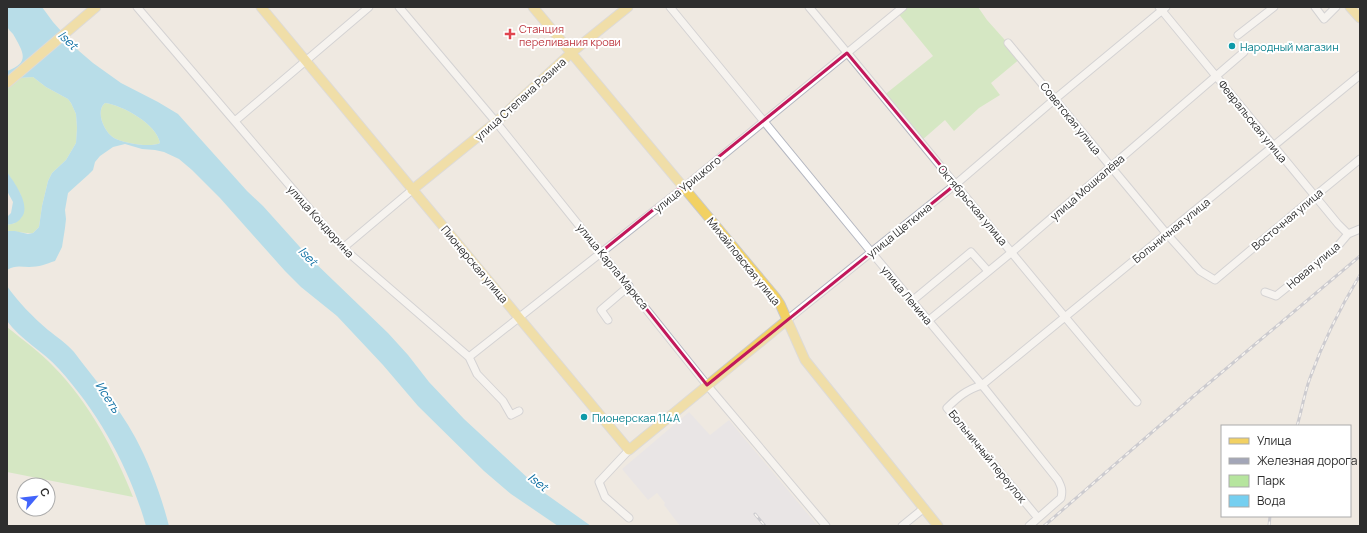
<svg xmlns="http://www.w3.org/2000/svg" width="1367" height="533" viewBox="0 0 1367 533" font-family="Manrope,sans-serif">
<rect width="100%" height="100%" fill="#efe9e1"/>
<path fill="#e3e1e8" d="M689,412L710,435L729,420L818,526H680L664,505L665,503L657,493L648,500L622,469Z"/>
<path fill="#b6e59e" d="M903,7H978L987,20L1021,58L991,83L1000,95L979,108L954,131L945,120L921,141L883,96L933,56L897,12Z
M33,77L46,87L68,99L71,103L76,114L77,128L76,143L66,160L52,173L48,181L42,206L39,227L33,233C25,234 16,231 7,231V225L15,223L21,195L7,172V78H19Z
M105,103C122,105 157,124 160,143C151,148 122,143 114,138C104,132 95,111 105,103Z
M7,327C23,340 40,352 54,367C88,401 115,451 133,497L7,472Z"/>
<path fill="#75cff0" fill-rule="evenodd" d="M7,7H42L53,22L79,51L93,63L121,83L158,102L178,114L247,191L263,206L308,256L388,333L408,355L429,382L464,419L543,492L591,526H558L511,494L484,471L418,406L383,365L337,316L301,287L285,271L220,198L192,170L179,159L164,152L155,150L142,149L125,144L113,147L100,156L95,162L93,170L88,175L68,193L65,210L66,219L65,228L62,247L55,261C46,264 39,267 29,267C21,267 15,265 7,270V231H15L28,234L33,233L39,227L42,206L48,181L52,173L66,160L76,143L77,128L76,114L71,103L68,99L46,87L33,77L19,78H7V71C31,62 23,52 13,34C11,32 8,29 7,26C5,21 7,12 7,7ZM105,103C122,105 157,124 160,143C151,148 122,143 114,138C104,132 95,111 105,103Z
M7,172C14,182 32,206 21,218C18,223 12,224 7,225V217L11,213L13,202L7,191Z
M7,286C18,302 33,317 48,330C57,337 66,343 74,352C95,380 118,406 135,437C150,465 161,495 169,526H146C130,469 99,413 59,369C43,351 21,340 7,321Z"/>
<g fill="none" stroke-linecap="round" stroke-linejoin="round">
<g stroke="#b4b7c1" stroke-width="9">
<path id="minor" d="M137,7L343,248L469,357L477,374L503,401L511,415L519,411
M399,7L496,122L707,385L826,526
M670,7L872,253L982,385L1058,480C1061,486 1063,490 1061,498L1029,526
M809,7C919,138 1025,272 1137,402
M1159,7L1338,224L1348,234
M1315,7L1324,19L1336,7
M1238,35L1274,7
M1008,43L1166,233L1200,271L1215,280L1315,196L1360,159
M235,121L369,7
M343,248L412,190
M1265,292L1276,296L1337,247L1348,234L1360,229
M912,301L971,252L988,271
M608,320L601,310L629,286
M787,320L956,184L1055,99L1166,7
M928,321L1012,252L1244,52
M469,357L683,188L903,7
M629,450L599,482L605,497L629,518
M1038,518L947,408C958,397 966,390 982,385L1360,75
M902,526L924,508"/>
</g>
<g stroke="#c9c9c9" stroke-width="11">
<path id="major" d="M261,7L629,450L787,320
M533,7L776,298L780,304L805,360L938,526
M1350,7L1360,18
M7,83L96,7
M412,190L496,122L571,53L628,7"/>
</g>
<use href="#minor" stroke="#fff" stroke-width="7"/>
<use href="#major" stroke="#f2d163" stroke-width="9"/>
<g stroke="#a3a6b8" stroke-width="3">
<path id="rail" d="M1297,426C1302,410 1304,394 1310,378C1323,342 1340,308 1360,275
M755,514L765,526
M1044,526L1196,394L1360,256
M1269,526L1270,516"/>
</g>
<use href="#rail" stroke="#fff" stroke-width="1.5" stroke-dasharray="4.5" stroke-linecap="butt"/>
</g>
<path d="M0 0H1367V533H0ZM847,53L956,184L707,385L601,252Z" fill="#efe9e1" fill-opacity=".55" fill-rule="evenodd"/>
<path fill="none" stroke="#c2185b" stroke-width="3" stroke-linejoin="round" d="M847,53L956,184L707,385L601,252Z"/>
<path fill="#e0444e" stroke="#fff" stroke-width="1.5" d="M508 28h4v4h4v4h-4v4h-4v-4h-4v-4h4z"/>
<g fill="#0f9aa8" stroke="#fff" stroke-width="1.5">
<circle cx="1232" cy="46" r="4"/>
<circle cx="584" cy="417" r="4"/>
</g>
<g text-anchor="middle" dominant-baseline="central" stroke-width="4" stroke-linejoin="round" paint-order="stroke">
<g font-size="11" fill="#be3a42" stroke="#fff" text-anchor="start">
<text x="519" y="28">Станция<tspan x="519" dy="13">переливания крови</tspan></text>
</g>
<g font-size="11" fill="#0d838f" stroke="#fff" text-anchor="start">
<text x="1240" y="46">Народный магазин</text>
<text x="592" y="417">Пионерская 114А</text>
</g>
<g font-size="11" fill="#2e2e2e" stroke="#fff">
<text transform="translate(520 99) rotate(-42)">улица Степана Разина</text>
<text transform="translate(1071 118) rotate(51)">Советская улица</text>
<text transform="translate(1253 121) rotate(51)">Февральская улица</text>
<text transform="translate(687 184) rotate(-39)">улица Урицкого</text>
<text transform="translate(1087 187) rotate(-41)">улица Мошкалёва</text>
<text transform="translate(973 205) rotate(50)">Октябрьская улица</text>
<text transform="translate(1287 219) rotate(-40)">Восточная улица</text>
<text transform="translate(321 221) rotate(48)">улица Кондюрина</text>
<text transform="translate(899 230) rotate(-39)">улица Щеткина</text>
<text transform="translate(1171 230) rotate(-39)">Больничная улица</text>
<text transform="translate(744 261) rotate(51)">Михайловская улица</text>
<text transform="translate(475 264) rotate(50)">Пионерская улица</text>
<text transform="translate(1313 265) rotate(-40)">Новая улица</text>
<text transform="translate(613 266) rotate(51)">улица Карла Маркса</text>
<text transform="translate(907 295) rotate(50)">улица Ленина</text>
<text transform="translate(988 456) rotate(51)">Больничный переулок</text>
</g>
<g font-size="12" font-style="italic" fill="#0d6fa3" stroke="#fff">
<text transform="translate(68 40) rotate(44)">Iset</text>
<text transform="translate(308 256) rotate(45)">Iset</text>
<text transform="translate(108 397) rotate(57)">Исеть</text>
<text transform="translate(538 482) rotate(38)">Iset</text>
</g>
</g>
<rect width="1367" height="533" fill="none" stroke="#2e2e2e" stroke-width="16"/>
<rect x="1221" y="425" width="130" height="92" fill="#ffffff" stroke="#ababab"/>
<rect x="1229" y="438" width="20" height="6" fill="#f2d163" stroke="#ababab"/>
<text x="1257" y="445" font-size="12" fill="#2e2e2e">Улица</text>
<rect x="1229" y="458" width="20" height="6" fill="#a3a6b8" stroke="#ababab"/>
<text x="1257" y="465" font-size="12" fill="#2e2e2e">Железная дорога</text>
<rect x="1229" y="475" width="20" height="12" fill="#b6e59e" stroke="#ababab"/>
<text x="1257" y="485" font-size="12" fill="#2e2e2e">Парк</text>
<rect x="1229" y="495" width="20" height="12" fill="#75cff0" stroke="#ababab"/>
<text x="1257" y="505" font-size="12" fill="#2e2e2e">Вода</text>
<g transform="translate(36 497) rotate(62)"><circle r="19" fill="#ffffff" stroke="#ababab"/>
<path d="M0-3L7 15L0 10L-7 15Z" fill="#4264fb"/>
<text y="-6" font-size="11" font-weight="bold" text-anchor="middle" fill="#2e2e2e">С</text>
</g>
</svg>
